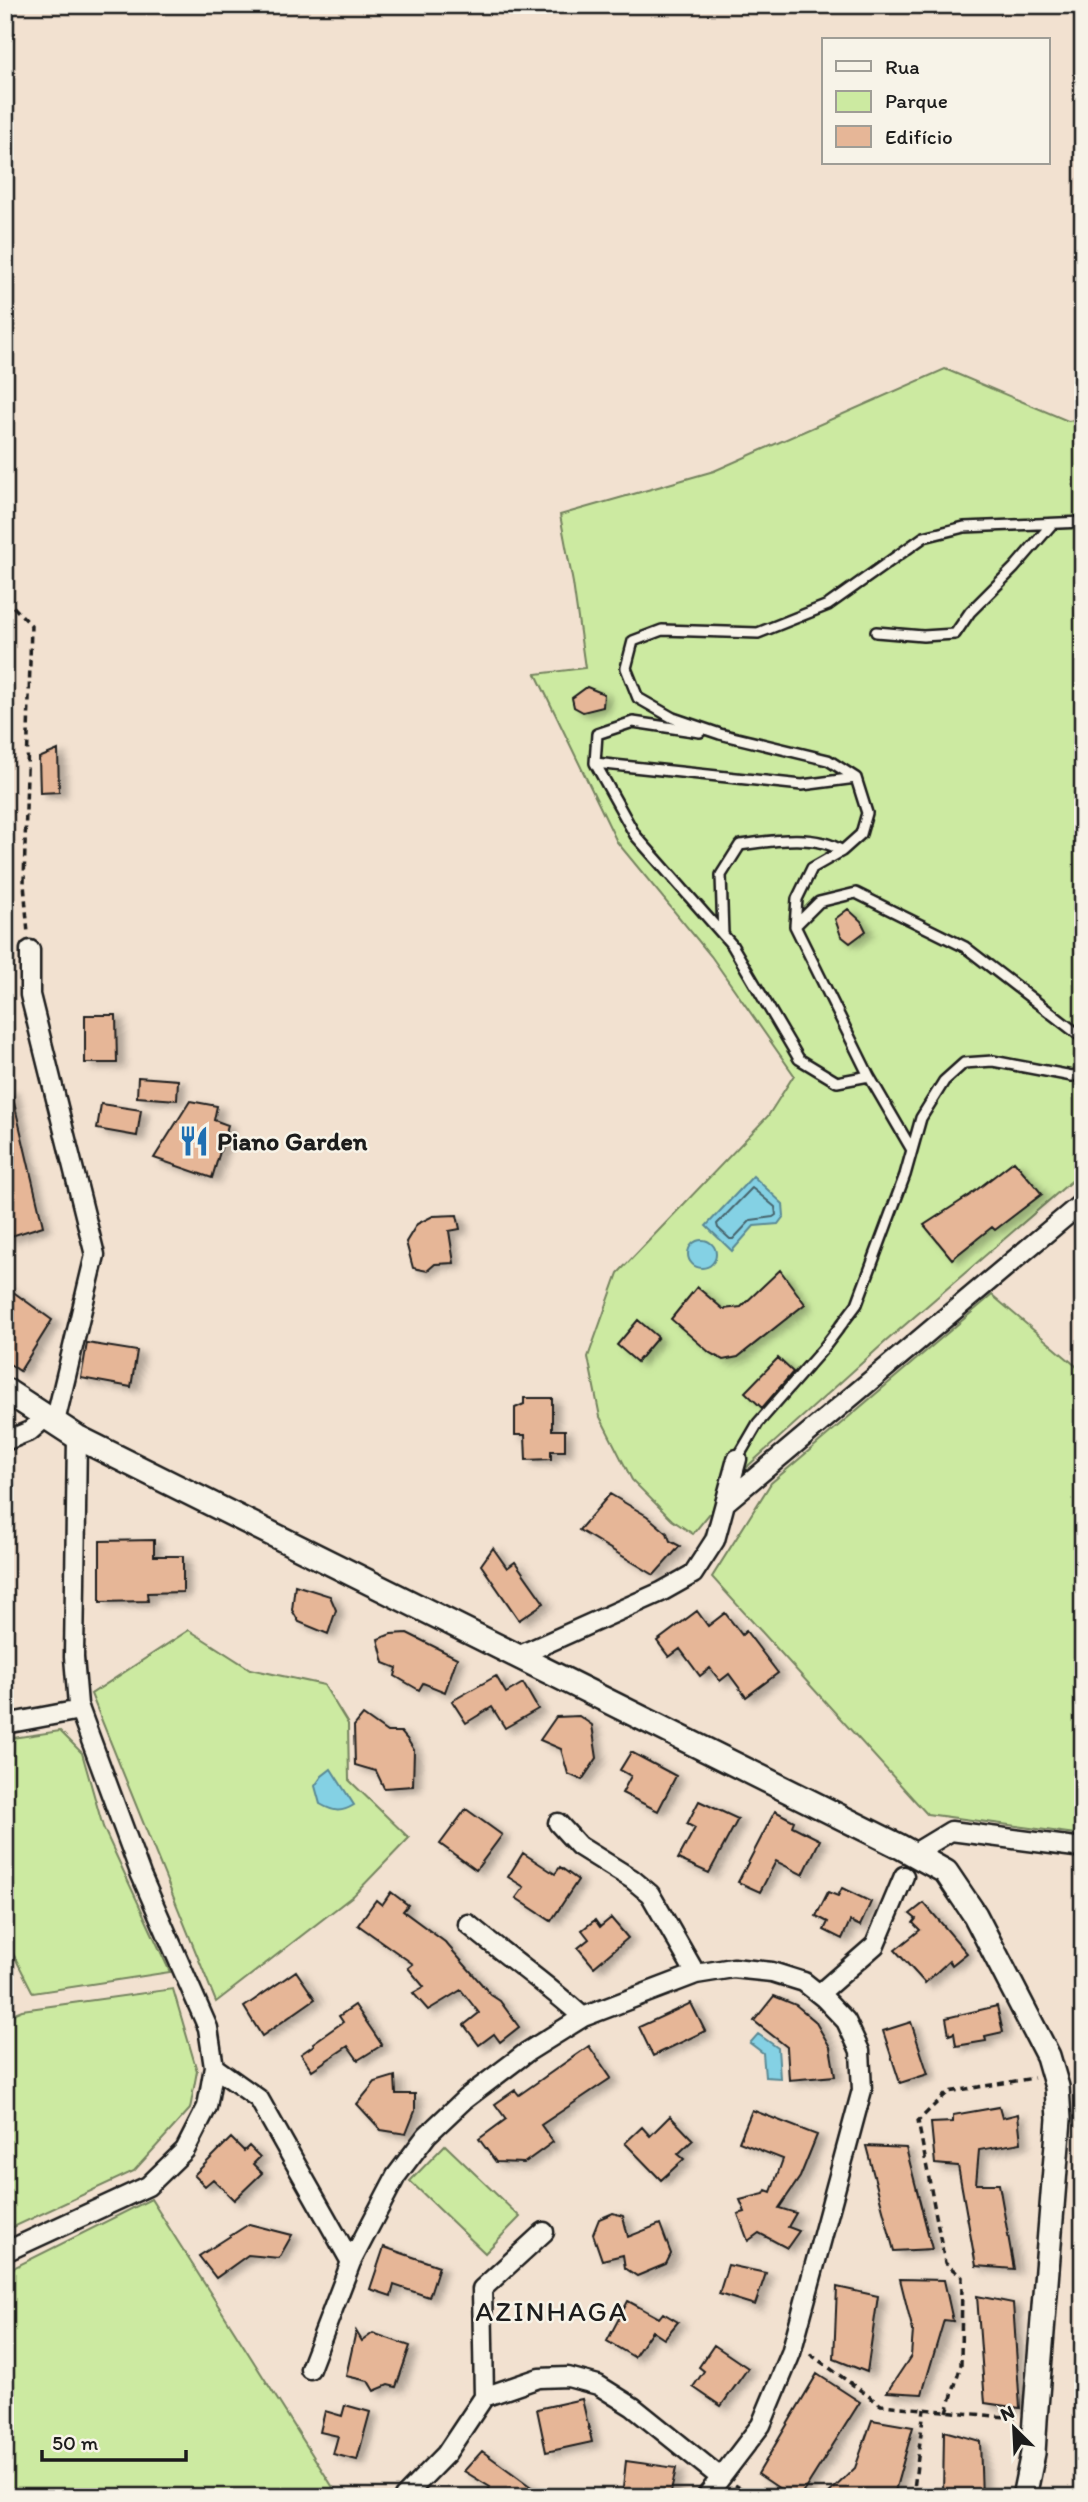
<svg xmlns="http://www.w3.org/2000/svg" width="1088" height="2502" viewBox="0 0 1088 2502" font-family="Itim,sans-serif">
<defs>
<filter id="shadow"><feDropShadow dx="7" dy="4" stdDeviation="3.5" flood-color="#0004"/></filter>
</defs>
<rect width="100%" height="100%" fill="#f2e1d0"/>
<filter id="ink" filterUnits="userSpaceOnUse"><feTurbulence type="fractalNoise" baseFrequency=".0143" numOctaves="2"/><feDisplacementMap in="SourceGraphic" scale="14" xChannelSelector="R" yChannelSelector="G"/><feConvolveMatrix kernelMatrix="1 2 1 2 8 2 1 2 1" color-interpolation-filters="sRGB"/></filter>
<g filter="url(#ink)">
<path fill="#cceaa1" stroke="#74835e" stroke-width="2" d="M945,369L1068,421L1083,419V1171L884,1343L749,1465L693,1534L672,1520L632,1480L600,1417L588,1357L618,1273L768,1116L794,1075L711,956L617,842L536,674L585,668L573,583L560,515L714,471Z
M992,1295L1083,1372V1835L927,1814L712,1577L771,1483Z
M189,1630L250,1669L324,1685L348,1724L349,1780L409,1838L354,1895L216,2002L91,1694Z
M60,1731L82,1753L103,1827L170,1972L33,1993L7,1942H5V1739Z
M173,1989L197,2071L190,2109L134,2171L5,2231V2017L22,2010Z
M445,2145L520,2217L485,2253L410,2181Z
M151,2199L339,2497H5V2272Z"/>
<path fill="#84d1e4" stroke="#5a8994" stroke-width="2" d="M753,1176L783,1204L784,1216L778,1224L754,1226L732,1251L706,1226Z
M688 1254a14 14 0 1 1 28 0a14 14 0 1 1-28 0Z
M331,1769L354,1805C341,1813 334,1812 320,1804L315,1786L322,1776Z
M758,2034L778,2048L780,2078L765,2077L763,2053L750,2043Z"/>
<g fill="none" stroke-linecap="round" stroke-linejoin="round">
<path stroke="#46646c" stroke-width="2" d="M752,1188L775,1207L776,1215L773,1217L751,1220L733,1239H730L718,1228L717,1224Z"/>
</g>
<path fill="#e6b697" stroke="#1c1c1c" stroke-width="2" filter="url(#shadow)" d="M587,687L604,694L603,707L583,712L574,707L572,698Z
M58,750L59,792L40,793L39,758Z
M848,909L861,921L866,931L850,943L841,936L835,919Z
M85,1015H116L117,1063H85Z
M138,1077L178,1080L177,1100L137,1097Z
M11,1090L43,1226L5,1238V1091Z
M190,1101L217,1106L214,1120L228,1125L212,1178L154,1158Z
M101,1104L141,1110L137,1136L97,1129Z
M1014,1161L1042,1194L995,1230L992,1227L952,1259L924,1225L970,1195Z
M457,1215L460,1229L449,1231L454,1263L435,1264L427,1271L413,1268L406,1242L417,1224L433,1216Z
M780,1270L805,1304L738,1357L723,1360L710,1353L671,1319L697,1287L723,1309L741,1307Z
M5,1286L52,1320L20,1371L5,1361Z
M638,1320L658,1337L637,1362L617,1345Z
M87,1343L137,1351L131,1387L81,1378Z
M778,1358L793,1372L762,1408L745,1392Z
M524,1398H552V1430H565V1451H551V1459L526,1460L525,1435H515V1408L524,1404Z
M610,1494L647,1516L667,1533L670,1541L680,1546L654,1575L579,1530Z
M154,1540V1556H183V1592L147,1593L148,1601L100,1602V1541Z
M493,1548L507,1568L515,1562L544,1603L519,1620L481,1565Z
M295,1585L330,1596L336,1610L328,1634L299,1622L292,1610Z
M697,1611L708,1626L725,1613L742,1635L746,1631L778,1673L746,1697L729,1674L720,1681L710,1668L700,1676L680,1649L669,1657L657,1641Z
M407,1633L457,1658L445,1692L423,1683L419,1690L395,1676L397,1668L384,1663L378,1639L391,1634Z
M496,1676L506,1693L523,1683L538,1709L505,1728L492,1707L466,1723L452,1701Z
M363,1715L387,1732H401L407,1739L414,1750L413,1786L384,1788L376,1771L355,1765L354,1726Z
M579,1716L592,1725L597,1758L582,1780L568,1774L561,1749L540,1740L556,1717Z
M631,1752L676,1776L658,1811L622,1793L631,1776L620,1770Z
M699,1801L738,1819L709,1873L678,1859L695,1828L687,1824Z
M466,1809L502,1835L476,1870L440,1844Z
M775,1811L794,1821L792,1826L820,1840L803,1875L776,1861L760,1892L738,1882Z
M523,1853L555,1874L560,1867L578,1880L551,1921L516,1898L524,1887L508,1877Z
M842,1888L871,1902L860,1926L850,1921L842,1939L824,1930L828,1922L816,1916L828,1892L838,1896Z
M391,1892L408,1905L403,1911L445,1942L491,1995L500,2001L519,2027L500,2042L494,2034L479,2045L464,2025L479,2013L461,1990L428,2010L413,1993L424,1987L408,1968L413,1964L358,1925L376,1900L382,1905Z
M924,1903L967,1953L952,1965L949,1961L925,1983L895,1950L920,1930L913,1923L916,1919L910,1914Z
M611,1918L628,1938L594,1967L578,1948L589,1939L582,1930L595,1920L600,1927Z
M296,1971L315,1999L262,2036L244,2007Z
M774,1996L796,2005L815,2021L830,2047L835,2076L789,2080L787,2047L754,2021Z
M691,2003L705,2031L653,2056L639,2027Z
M355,2005L382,2045L358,2060L348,2046L312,2070L301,2054L314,2045L313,2043L343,2022L339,2016Z
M997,2006L1003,2032L985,2036L986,2041L956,2046L954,2033L949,2035L946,2018Z
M911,2022L928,2074L900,2083L883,2031Z
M589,2046L611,2078L541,2125L553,2142L524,2163L496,2162L479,2139L506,2119L495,2104L515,2090L519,2095Z
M395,2076L396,2094H415V2111L406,2134L381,2130L357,2104L375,2082Z
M999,2107L1002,2118L1018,2114L1021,2143L979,2150L976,2184H999L1014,2269L976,2266L958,2166L935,2164L931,2123L953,2122V2115Z
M752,2110L817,2135L800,2177L779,2208L796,2213L788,2227L799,2231L787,2248L759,2233L748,2241L738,2214L745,2212L740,2200L764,2194L766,2190L771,2192L783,2159L739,2142Z
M670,2116L693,2140L678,2154L684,2159L661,2180L625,2143L642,2127L650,2136Z
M231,2138L244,2151L249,2146L260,2157L253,2164L262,2173L234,2200L213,2179L205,2186L194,2175Z
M866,2146L906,2148L932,2249L894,2251Z
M613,2213L623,2216L628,2237L660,2224L671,2254L666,2264L637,2276L625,2268L623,2255L602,2260L593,2234L599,2219Z
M249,2224L292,2235L279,2258L248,2255L216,2278L199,2256Z
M384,2247L439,2266L429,2297L394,2285L391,2296L370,2289Z
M728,2265L766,2273L755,2305L719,2294Z
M900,2279L944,2280L953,2321L944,2320L922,2394L887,2392L911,2356L913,2331Z
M837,2287L878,2296L867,2372L834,2359Z
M977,2296L1013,2303L1020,2408L985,2403Z
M628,2301L659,2318L663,2313L678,2322L664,2339L652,2331L634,2357L607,2341Z
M356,2331L362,2341L373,2333L410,2346L396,2387L388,2385L374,2391L368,2381L346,2376Z
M714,2345L748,2368L721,2406L693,2387L704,2371L699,2367Z
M817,2374L860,2402L800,2497H792L758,2474Z
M582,2399L592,2442L546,2452L537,2409Z
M345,2405L370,2412L357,2460L333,2454L338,2436L320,2432L325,2411L342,2416Z
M872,2420L913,2427L895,2491L884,2497H825L855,2468Z
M944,2431L980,2441L982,2497H943Z
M482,2451L531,2487L522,2497H483L490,2487L464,2471Z
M626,2461L676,2468L670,2497H622Z"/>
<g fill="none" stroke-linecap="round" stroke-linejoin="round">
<g stroke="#1c1c1c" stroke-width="14">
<path id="service" d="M876,632L923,636L955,634L970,612L1014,568L1052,524
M700,732L633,722L597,734L595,763L635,835L732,945L799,1059L837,1082L869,1076
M595,763L802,785L856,778
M795,926L819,902L856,893L965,947L1083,1038
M723,935L721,875L740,845C770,841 816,833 842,851
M912,1150L869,1076L795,926L797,899L812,868L842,851L861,834L867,813L856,778L828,760L720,734L673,718L638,698L626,668L633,641L662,630L758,633L828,605L924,537L964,527L1083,522
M737,1459L758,1423L823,1349L857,1304L905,1175L921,1118L944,1081L964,1063L993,1061L1072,1076L1083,1074"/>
</g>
<g stroke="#1c1c1c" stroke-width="23">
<path id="minor" d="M30,950V995L95,1255L55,1422
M5,1441L30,1431L46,1417
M725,1503L1083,1202
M518,1656L661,1592L693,1574L715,1540L737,1459
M5,1724L80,1710
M558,1823L579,1846L632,1879L650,1894L696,1974
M913,1854L951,1831L1083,1848
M468,1924C506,1956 547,1984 583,2017
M819,1994L875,1945L904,1876
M214,2067L259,2099L351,2262
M5,2252L148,2186L185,2150L207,2107L214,2067L208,2028L141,1875L78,1705L74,1657L77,1437
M310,2369L351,2262L396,2176L427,2135L465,2099L527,2052L583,2017L696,1974L733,1968L772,1972L804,1982L824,1998L846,2021L860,2051L862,2090L791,2353L761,2425L706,2497
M484,2397L482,2289L544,2232
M404,2497L446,2454L484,2397L539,2378L568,2377L598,2385L633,2407L720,2477"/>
</g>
<g stroke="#1c1c1c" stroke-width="28">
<path id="tertiary" d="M5,1390L77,1437L899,1846L946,1872L975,1915L1048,2056L1057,2087L1059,2119L1035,2420L1033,2453L1024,2497"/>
</g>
<path stroke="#1c1c1c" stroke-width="3.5" stroke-dasharray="7 5" stroke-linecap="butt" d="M5,598L31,625L24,883L28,934
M810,2354L881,2405L1016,2418
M947,2412L961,2365L962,2277L945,2263L918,2121L948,2092L1034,2078
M735,2485L756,2497
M913,2497L924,2409"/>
<use href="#service" stroke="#f7f3e8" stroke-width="9"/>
<use href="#minor" stroke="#f7f3e8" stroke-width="18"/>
<use href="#tertiary" stroke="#f7f3e8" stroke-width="23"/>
</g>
</g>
<defs>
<g id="restaurant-bare" transform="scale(2.415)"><path d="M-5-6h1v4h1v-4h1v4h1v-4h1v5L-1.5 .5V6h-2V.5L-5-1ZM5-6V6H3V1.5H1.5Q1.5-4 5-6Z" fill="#1f6fb2" stroke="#f7f3e8" stroke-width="2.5" paint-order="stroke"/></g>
</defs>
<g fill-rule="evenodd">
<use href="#restaurant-bare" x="194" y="1141"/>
</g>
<g text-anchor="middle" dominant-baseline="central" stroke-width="5" stroke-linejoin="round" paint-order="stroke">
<g font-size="26" font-weight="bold" fill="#1c1c1c" stroke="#f7f3e8" text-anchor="start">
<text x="217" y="1141">Piano Garden</text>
</g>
<g font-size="28" letter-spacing="2" fill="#1c1c1c" stroke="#f7f3e8">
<text x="552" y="2311">AZINHAGA</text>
</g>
</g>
<rect width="1088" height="2502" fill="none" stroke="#f7f3e8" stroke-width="28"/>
<rect x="14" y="14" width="1060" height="2474" fill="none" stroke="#1c1c1c" stroke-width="2.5" filter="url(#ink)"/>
<rect x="822" y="38" width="228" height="126" fill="#f7f3e8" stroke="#9f9d96" stroke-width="2"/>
<rect x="836" y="61" width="35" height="10" fill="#f7f3e8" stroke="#9f9d96" stroke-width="2"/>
<text x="885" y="74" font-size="21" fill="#1c1c1c">Rua</text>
<rect x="836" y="91" width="35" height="21" fill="#cceaa1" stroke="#9f9d96" stroke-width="2"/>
<text x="885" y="108" font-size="21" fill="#1c1c1c">Parque</text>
<rect x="836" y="126" width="35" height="21" fill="#e6b697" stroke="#9f9d96" stroke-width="2"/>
<text x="885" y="144" font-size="21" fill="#1c1c1c">Edifício</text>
<g transform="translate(1014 2428) rotate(336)" stroke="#f7f3e8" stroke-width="5" paint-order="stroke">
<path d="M0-5L12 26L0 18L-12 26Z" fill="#1c1c1c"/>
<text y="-10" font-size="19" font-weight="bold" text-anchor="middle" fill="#1c1c1c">N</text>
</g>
<path d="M42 2450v10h144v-10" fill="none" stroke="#1c1c1c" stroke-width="3.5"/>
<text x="52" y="2450" font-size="21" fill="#1c1c1c" stroke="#f7f3e8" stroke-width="5" paint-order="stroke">50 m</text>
</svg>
